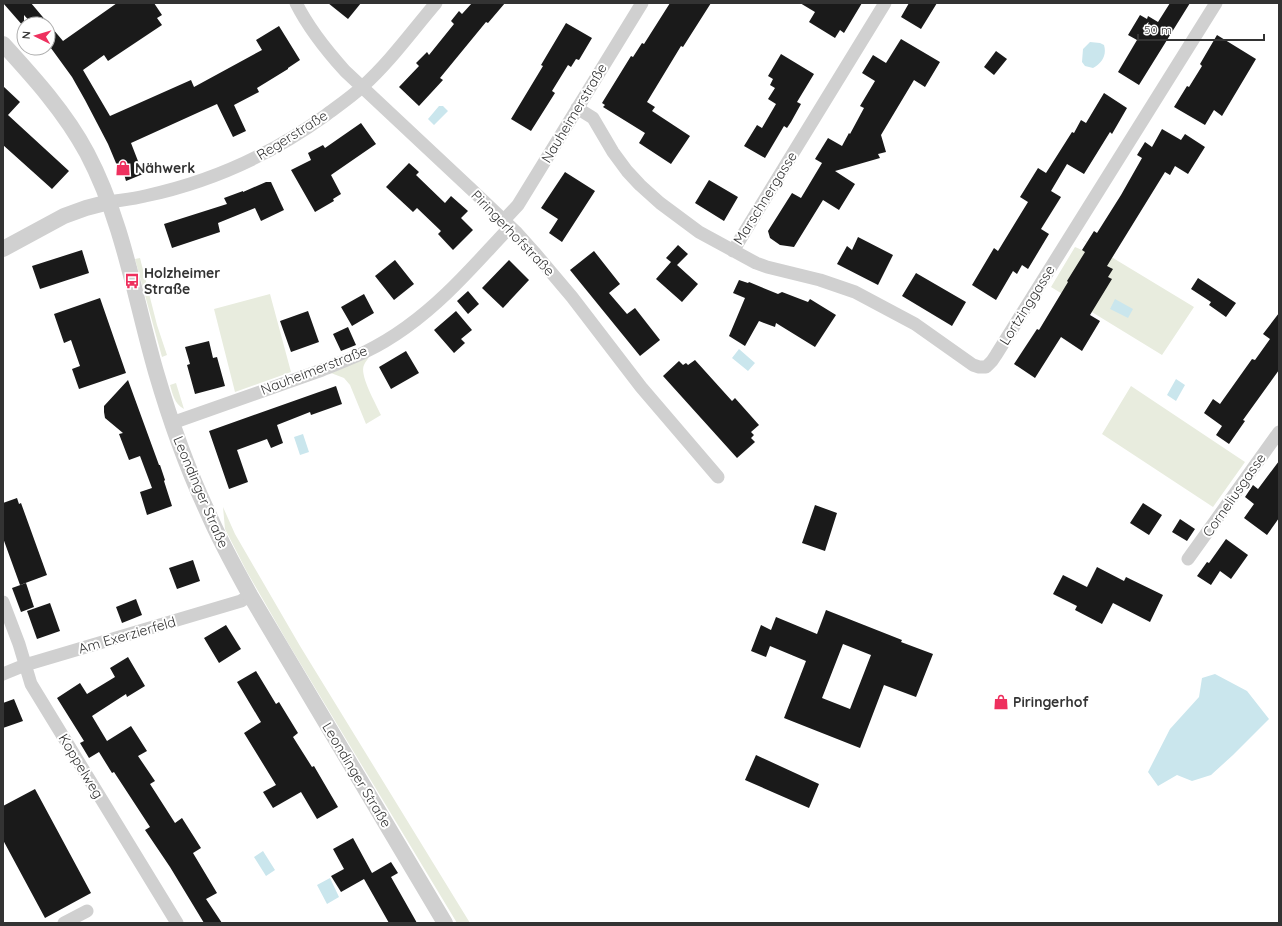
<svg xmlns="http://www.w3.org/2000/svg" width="1282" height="926" viewBox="0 0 1282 926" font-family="Quicksand,sans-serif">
<rect width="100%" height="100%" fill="#fff"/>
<path fill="#e8ecde" d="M1080,238L1194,307L1162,355L1051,287L1075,247L1082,250L1087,243Z
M140,258L157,325L167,355L162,357L135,259Z
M270,294L291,372L235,392L214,309Z
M369,357C368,359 365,362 364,365C359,375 376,404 381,415L366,424L350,385L344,378L331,373Z
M176,383L184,409C174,403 173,395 170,385Z
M1131,386L1245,462L1213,507L1102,434Z
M223,507L235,534L300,646L470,923H457L288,643L247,572L225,529Z"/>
<path fill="#cae6ed" d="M1090,42L1100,43L1104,45C1107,55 1102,63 1093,68L1085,66L1082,62L1083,49Z
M439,106H443L448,111L434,125L428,119Z
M1115,299L1133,309L1128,318L1110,309Z
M739,349L755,363L748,371L732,358Z
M1176,379L1185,385L1176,401L1167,395Z
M303,434L309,452L300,455L294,437Z
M1215,674L1247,691L1269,719L1233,755L1211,775L1192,781L1177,775L1158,786L1148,772L1170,729L1199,697L1202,678Z
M263,851L275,870L266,876L254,857Z
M330,878L339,897L327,904L317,885Z"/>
<path fill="#1a1a1a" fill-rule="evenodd" d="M3,3H31L63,41L117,3H154L162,15L157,18L162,25L108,61L104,55L83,70L110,116L191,80L194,87L262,50L256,40L279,26L300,60L288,68V69L257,88L259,92L234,105L246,131L233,137L217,104L131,143L143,174L126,181L124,174L121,175L108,144L85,100L72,77L48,44V24H32L24,15V27Z
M328,3H361L348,19Z
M472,3H505L488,23L486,22L440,78L443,80L419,106L399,87L419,66L416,63L427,52L429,55L454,24L451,21L459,11L462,14Z
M670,3H711L683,47L681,46L647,102L655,107L652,111L690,136L671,164L639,143L645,133L603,107L605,105L602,103L631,56L633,57L642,43L644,44Z
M800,3H862L844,33L840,30L835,38L809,22L815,12Z
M909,3H937L921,29L901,17Z
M1170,3H1190L1139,85L1118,72L1137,40L1128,35L1140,15L1147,19L1148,16L1158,22Z
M566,23L592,38L579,60L576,59L571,67L568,65L552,91L555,93L531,131L511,119L543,66L541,65Z
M1217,35L1256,59L1222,116L1214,110L1205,125L1174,107L1187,86L1189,87L1202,66L1200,64Z
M901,39L940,62L925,87L914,80L881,135L886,152L878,154L880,158L835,171L855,184L839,210L823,200L794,247L780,245L770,238L768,231L792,193L801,198L822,163L815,159L828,138L842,146L849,133L850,134L864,108L860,106L875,81L862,73L873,55L886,63Z
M996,51L1007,59L994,75L984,67Z
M781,54L814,74L797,102L801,104L791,122L787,128L784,126L765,158L744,146L757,125L762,128L776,104L768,99L775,88L770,85L773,79L768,76Z
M3,86L20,102L8,115L69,171L52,189L3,145Z
M1104,93L1127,108L1112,134L1110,132L1084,174L1067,164L1051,191L1061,197L1041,229L1049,234L1028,269L1022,265L1017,274L1013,271L996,300L972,285L994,248L998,251L1028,202L1020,197L1038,168L1046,173L1072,132L1074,133L1081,120L1086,123Z
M361,123L376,144L331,175L341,194L333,199L334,201L315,212L291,170L311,160L308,153L323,145L325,148Z
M1162,129L1181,140L1185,134L1205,147L1188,174L1175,166L1170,175L1165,172L1107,266L1113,269L1108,277L1112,279L1090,315L1100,321L1082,351L1061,337L1035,378L1014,364L1037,329L1039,330L1068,282L1067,281L1085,252L1082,250L1094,231L1097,233L1121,195L1142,158L1137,155L1145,142L1152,147Z
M409,163L419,172L416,175L445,203L451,196L468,211L461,218L473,230L453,250L438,234L441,231L417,208L413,212L386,187Z
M565,172L595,191L562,242L549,233L558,219L541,208Z
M709,180L738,197L724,221L695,203Z
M266,182H271L284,210L261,221L255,208L218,223L220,232L172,248L164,224L227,204L224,198L243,191V192Z
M858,237L893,255L878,285L837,264L847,246L852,250Z
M678,245L688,254L677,265L698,284L682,302L656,279L671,262L666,258Z
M82,250L89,273L40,289L32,266Z
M594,251L620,284L609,293L627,314L635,308L660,340L640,356L570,270Z
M395,260L414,284L394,300L375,276Z
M509,260L529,280L503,308L482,288Z
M916,273L966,302L952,326L902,296Z
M1198,278L1236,303L1226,317L1209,305L1211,302L1191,289Z
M739,280L748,283L749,282L778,294L782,292L808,302L810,299L836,315L815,347L776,323L775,327L759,321L745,346L729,336L745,298L733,293Z
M468,291L479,304L468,314L457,301Z
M364,294L374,313L352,326L341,307Z
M100,298L126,373L79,389L72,369L80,366L71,340L64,343L54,314Z
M308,311L319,342L291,352L280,321Z
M456,311L472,330L461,339L465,343L454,353L434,330Z
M1279,313V370L1243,420L1245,421L1229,444L1216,435L1222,426L1204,413L1213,399L1220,404L1252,359L1255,360L1270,339L1263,334Z
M348,327L356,345L341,351L333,334Z
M209,341L213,358L217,357L225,386L195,394L187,365L190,364L185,347Z
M406,351L419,373L391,389L379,367Z
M695,360L732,401L735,398L759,425L751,432L754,435L751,438L755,442L737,458L663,376L679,361L683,365L686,363L688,365Z
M128,380L159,465H160L165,480L164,481L172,506L147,515L140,492L152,488L140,456L129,460L119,434L123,433L105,418L104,412V406Z
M336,386L342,404L311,415L310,412L277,425L283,443L271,448L267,439L237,450L248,482L229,489L209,431Z
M1279,461V518L1267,535L1244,518L1254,504L1245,497L1253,485L1258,489Z
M17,498L19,504L21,503L47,575L20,585L3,538V503Z
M1143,503L1162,515L1149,535L1130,523Z
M815,505L837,513L825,551L802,543Z
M1180,519L1195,529L1187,541L1172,532Z
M1226,539L1248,555L1231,579L1220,571L1211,585L1197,576L1207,562L1209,563Z
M193,560L200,581L177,589L169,568Z
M1097,567L1124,581L1126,577L1163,595L1150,622L1113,603L1102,624L1075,610L1077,606L1053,594L1063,575L1087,587Z
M26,583L34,607L21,612L12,588Z
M136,599L142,615L122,623L116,607Z
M50,603L60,631L37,639L27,611Z
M826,610L902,640L901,642L933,654L916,697L884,685L860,748L784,718L806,661L770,646L766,657L751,651L761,625L771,630L776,617L817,634ZM843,644L871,655L850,709L822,698Z
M226,625L241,649L219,663L204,638Z
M128,657L145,686L127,697L126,694L92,716L107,741L131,726L147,751L138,756L155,781L150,784L175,823L182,818L201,848L193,853L217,893L206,899L222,923H204L170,867L145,830L150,827L114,772L112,773L99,752L89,758L80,743L84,741L57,698L80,683L87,694L115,677L110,668Z
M256,671L276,704L279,702L298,733L293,737L312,767L314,766L338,807L317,819L301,792L273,808L263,792L276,785L244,733L261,722L237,682Z
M14,699L23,721L3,728V703Z
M756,755L819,784L809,808L745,780Z
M35,789L91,893L45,918L3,840V806Z
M353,838L372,873L391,862L398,873L391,877L417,923H389L364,879L341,892L331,876L344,869L333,849Z"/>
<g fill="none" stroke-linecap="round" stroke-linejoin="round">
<path stroke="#d0d0d0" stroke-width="13" d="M296,3C309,29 326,50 345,71L472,190L517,233L534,252L572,297L641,387L718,477
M577,108L593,118L613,152L627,171L640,185L660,203L699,232L756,263L767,267L820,280L855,292L915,324L973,365L979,367H986L992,361L996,355L1216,3
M109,202C121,200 133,199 145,196C211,182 272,154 326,115C338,106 351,97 362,87C390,62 412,31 436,3
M504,220L518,205L642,3
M733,251L885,3
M172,423L322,370C336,364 351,359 365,352C394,338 423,316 447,293C469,272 489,249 510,227
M1188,559L1279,432
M3,602L19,644L31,684L177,923
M3,674L25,665L241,601L250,595
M64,923L87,911"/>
<path stroke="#d0d0d0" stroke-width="16" d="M3,44C34,78 65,112 87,153C123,221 135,299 156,372C170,420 187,468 208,513C220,541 235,568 250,595L445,923
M3,249L64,216L86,208L109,202"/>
</g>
<defs>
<g id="shop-bare" transform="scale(1.2)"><path d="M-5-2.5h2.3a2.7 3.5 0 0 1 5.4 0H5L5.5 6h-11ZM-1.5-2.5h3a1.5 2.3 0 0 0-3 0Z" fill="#ee305e" stroke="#fff" stroke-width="2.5" paint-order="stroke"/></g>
<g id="bus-bare" transform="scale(1.2)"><path d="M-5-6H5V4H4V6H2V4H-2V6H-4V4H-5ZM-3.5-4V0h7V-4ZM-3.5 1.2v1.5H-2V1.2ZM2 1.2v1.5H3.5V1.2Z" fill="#ee305e" stroke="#fff" stroke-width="2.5" paint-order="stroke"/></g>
</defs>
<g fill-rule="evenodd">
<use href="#shop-bare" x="123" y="168"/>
<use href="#bus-bare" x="132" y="281"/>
<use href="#shop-bare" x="1001" y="702"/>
</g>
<g text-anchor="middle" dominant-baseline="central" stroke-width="4" stroke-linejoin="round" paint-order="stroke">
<g font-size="14" fill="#333" stroke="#fff">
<text transform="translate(574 113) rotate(-59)">Nauheimerstraße</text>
<text transform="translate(292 135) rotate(-32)">Regerstraße</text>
<text transform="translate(765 198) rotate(-58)">Marschnergasse</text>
<text transform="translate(513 233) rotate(46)">Piringerhofstraße</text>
<text transform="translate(1027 305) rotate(-58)">Lortzinggasse</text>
<text transform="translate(314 370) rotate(-21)">Nauheimerstraße</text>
<text transform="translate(201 492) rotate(67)">Leondinger Straße</text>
<text transform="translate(1234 495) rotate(-55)">Corneliusgasse</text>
<text transform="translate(127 635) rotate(-16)">Am Exerzierfeld</text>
<text transform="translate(81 766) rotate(59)">Koppelweg</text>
<text transform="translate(357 775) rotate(59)">Leondinger Straße</text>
</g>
<g font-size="14" font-weight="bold" fill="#333" stroke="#fff" text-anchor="start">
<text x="135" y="168">Nähwerk</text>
<text x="144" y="273">Holzheimer<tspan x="144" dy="16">Straße</tspan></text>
<text x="1013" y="702">Piringerhof</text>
</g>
</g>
<rect width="1282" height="926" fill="none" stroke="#333333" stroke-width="8"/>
<g transform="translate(36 36) rotate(275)"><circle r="19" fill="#ffffff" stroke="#adadad"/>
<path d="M0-3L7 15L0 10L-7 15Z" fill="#ee305e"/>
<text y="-6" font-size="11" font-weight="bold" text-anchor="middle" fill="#333333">N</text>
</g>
<path d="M1138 34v6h126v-6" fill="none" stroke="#333333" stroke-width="2"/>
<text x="1144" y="34" font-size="12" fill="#333333" stroke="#ffffff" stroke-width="3" paint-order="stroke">50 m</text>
</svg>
